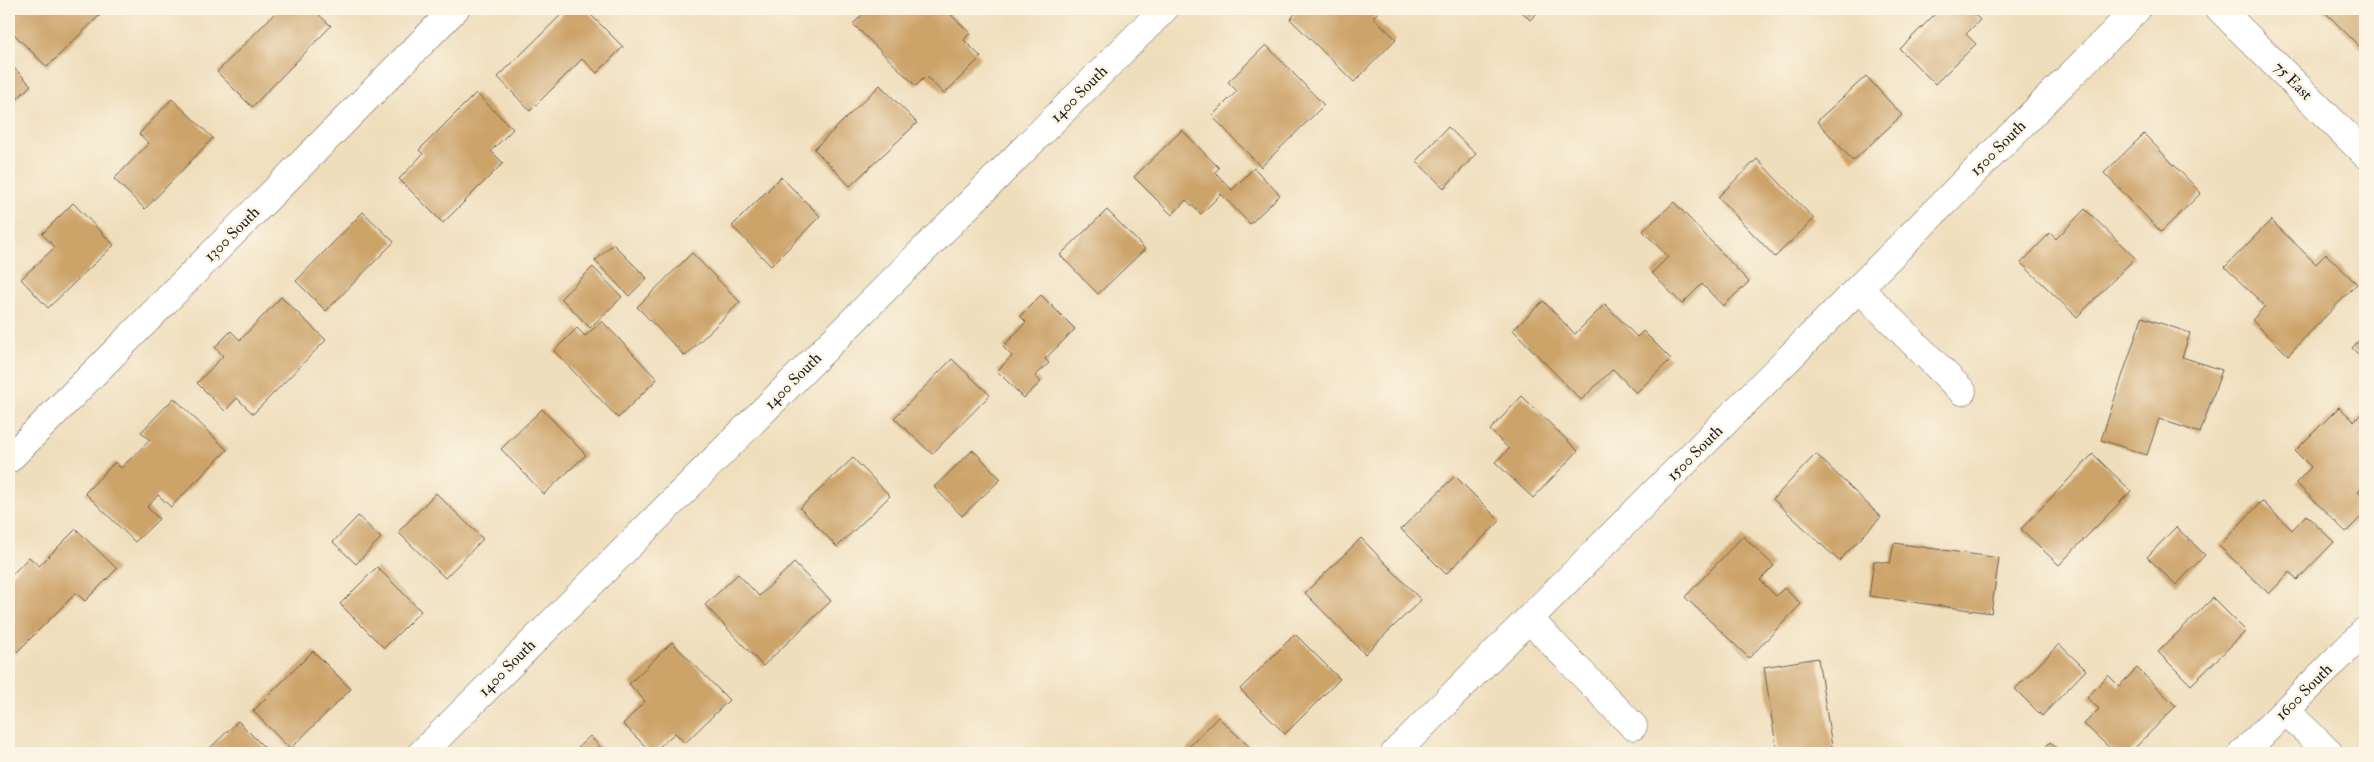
<svg xmlns="http://www.w3.org/2000/svg" width="2374" height="762" viewBox="0 0 2374 762" font-family="'IM FELL Double Pica',serif">
<rect width="100%" height="100%" fill="#fcf5e5"/>
<filter id="ink" filterUnits="userSpaceOnUse"><feTurbulence type="fractalNoise" baseFrequency=".02" numOctaves="2"/><feDisplacementMap in="SourceGraphic" scale="10" xChannelSelector="R" yChannelSelector="G"/><feConvolveMatrix kernelMatrix="1 2 1 2 8 2 1 2 1" color-interpolation-filters="sRGB"/></filter>
<filter id="wash" filterUnits="userSpaceOnUse"><feTurbulence type="fractalNoise" baseFrequency=".0096" numOctaves="4" result="noise"/><feDisplacementMap in="SourceGraphic" scale="20" xChannelSelector="R" yChannelSelector="G"/><feGaussianBlur stdDeviation="1.12" result="paint"/><feColorMatrix in="noise" values="0 0 0 0 0 0 0 0 0 0 0 0 0 0 0 0 0 1.4 0 .05"/><feComposite in="paint" operator="in"/></filter>
<g filter="url(#wash)">
<rect width="100%" height="100%" fill="#efdebc"/>
<g id="blocks">
<path fill="#cca369" d="M9,9H106L47,67L9,29Z
M279,9H313L331,26L252,107L217,72Z
M567,9H585L623,47L597,73L582,59L530,111L498,77Z
M868,9H945L970,33L964,40L981,57L944,94L926,76L916,86L853,24Z
M1300,9H1382L1373,17L1396,39L1354,82L1290,19Z
M1519,9H1541L1530,20Z
M1940,9H1969L1980,20L1966,34L1976,44L1935,84L1900,49Z
M2322,9H2365V52Z
M1266,45L1324,105L1261,167L1212,116L1237,91L1228,82Z
M9,63L31,85L9,107Z
M1866,76L1902,115L1853,161L1817,121Z
M880,85L917,123L850,186L814,149Z
M476,93L513,129L491,151L503,163L443,223L399,179L423,154L419,150Z
M172,99L213,138L145,209L114,179L149,143L139,134Z
M1448,127L1476,154L1444,188L1416,161Z
M1182,130L1219,168L1215,172L1232,190L1254,168L1280,195L1250,224L1221,194L1201,214L1186,200L1172,215L1134,177Z
M2144,134L2201,193L2161,232L2104,173Z
M1757,159L1814,219L1775,257L1718,197Z
M781,177L820,216L771,266L732,226Z
M1674,202L1749,282L1723,306L1702,284L1682,304L1652,273L1668,257L1643,231Z
M73,203L114,245L48,308L21,279L55,247L42,234Z
M2085,209L2135,258L2077,317L2021,263L2050,233L2056,239Z
M1107,210L1145,249L1098,294L1060,255Z
M363,212L394,242L326,311L296,281Z
M2271,220L2316,264L2326,254L2357,284L2288,355L2252,320L2265,306L2225,267Z
M613,244L647,278L629,296L595,261Z
M692,253L740,302L685,356L637,307Z
M593,267L622,297L590,328L561,298Z
M1041,295L1075,329L1045,359L1049,363L1035,376L1041,382L1024,398L997,371L1012,356L1003,347L1026,322L1020,316Z
M281,297L326,340L253,414L237,398L225,411L197,383L223,356L215,347L231,331L240,340Z
M1543,301L1575,334L1605,304L1637,337L1643,331L1671,359L1636,393L1613,369L1581,400L1513,330Z
M2142,317L2190,333L2182,357L2222,370L2200,433L2159,419L2147,455L2101,440Z
M602,321L657,379L618,418L554,351L577,328L585,336Z
M2365,334V361L2352,348Z
M952,359L990,395L932,454L894,418Z
M1522,396L1578,451L1533,498L1495,462L1509,449L1490,430Z
M174,398L227,450L171,507L158,495L147,507L159,519L135,542L85,493L115,462L121,468L150,440L141,432Z
M2339,407L2354,421L2362,413L2365,416V485L2358,492L2365,499V513L2346,532L2296,483L2311,467L2295,451Z
M542,409L586,455L544,494L501,449Z
M973,450L1001,479L962,516L934,487Z
M1816,454L1881,517L1839,561L1773,499Z
M2093,454L2131,491L2059,565L2021,529Z
M853,458L890,496L837,547L800,508Z
M1455,476L1500,521L1446,574L1401,529Z
M436,493L483,539L445,578L398,532Z
M2262,501L2292,530L2306,515L2334,542L2297,580L2290,572L2269,594L2219,546Z
M358,516L381,538L356,564L333,542Z
M2176,527L2205,555L2176,585L2147,557Z
M76,529L117,569L85,601L76,593L15,654L9,648V578L29,557L39,566Z
M1743,536L1774,566L1760,580L1776,596L1784,588L1801,604L1749,658L1685,597Z
M1361,538L1421,600L1365,654L1305,593Z
M1894,543L1999,558L1991,613L1869,596L1874,561L1890,563Z
M794,563L831,601L763,666L705,605L738,574L759,596Z
M377,567L421,611L384,648L340,604Z
M2213,598L2246,631L2191,685L2158,652Z
M1295,634L1340,679L1285,734L1240,689Z
M672,642L729,700L685,743L675,733L652,753L623,724L645,701L629,684Z
M2059,644L2086,670L2042,716L2015,689Z
M313,651L351,689L290,749L253,711Z
M1818,658L1833,753H1777L1764,667Z
M2137,668L2176,706L2130,753H2115L2084,724L2099,709L2087,698L2108,675L2119,686Z
M1218,717L1256,753H1183Z
M238,721L270,753H205Z
M590,736L606,753H572Z
M2050,742L2062,753H2040Z"/>
</g>
</g>
<g filter="url(#ink)">
<use href="#blocks" fill-opacity="0" stroke="#666054" stroke-width="1"/>
<g fill="none" stroke-linecap="round" stroke-linejoin="round">
<g stroke="#666054" stroke-width="29">
<path id="minor" d="M2220,9L2365,154
M1859,288L1962,391
M9,459L455,9
M1529,619L1633,726
M2286,711L2329,753
M422,753L1164,9
M1395,753L2137,9
M2243,753L2365,631"/>
</g>
<use href="#minor" stroke="#fff" stroke-width="28"/>
</g>
</g>
<g text-anchor="middle" dominant-baseline="central" stroke-width="5" stroke-linejoin="round" paint-order="stroke">
<g font-size="16" fill="#1c1c1c" stroke="#fcf5e5">
<text transform="translate(2293 81) rotate(45)">75 East</text>
<text transform="translate(1079 94) rotate(-45)">1400 South</text>
<text transform="translate(1998 148) rotate(-45)">1500 South</text>
<text transform="translate(232 234) rotate(-45)">1300 South</text>
<text transform="translate(793 381) rotate(-45)">1400 South</text>
<text transform="translate(1695 453) rotate(-45)">1500 South</text>
<text transform="translate(507 668) rotate(-45)">1400 South</text>
<text transform="translate(2304 692) rotate(-45)">1600 South</text>
</g>
</g>
<rect width="2374" height="762" fill="none" stroke="#fcf5e5" stroke-width="30"/>
</svg>
